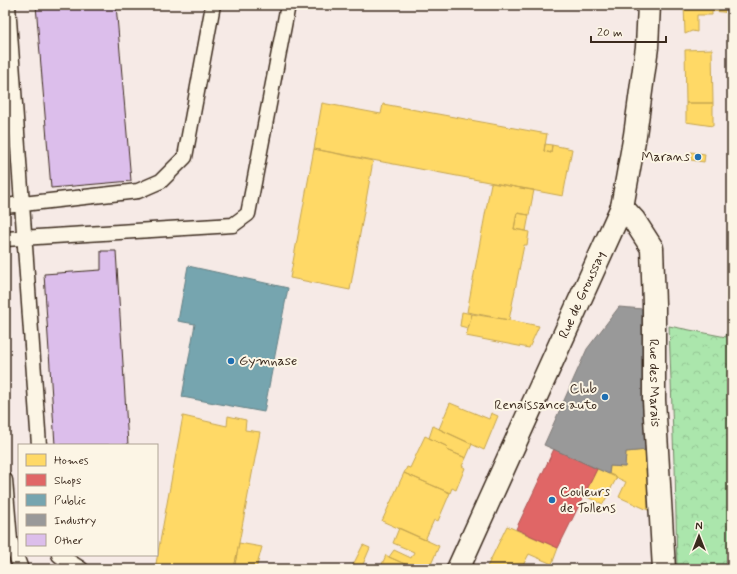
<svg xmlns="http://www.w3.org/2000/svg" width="737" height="574" viewBox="0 0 737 574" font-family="Mynerve,sans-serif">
<defs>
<pattern id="forest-crowns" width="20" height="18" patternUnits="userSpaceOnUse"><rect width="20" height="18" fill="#abe6ac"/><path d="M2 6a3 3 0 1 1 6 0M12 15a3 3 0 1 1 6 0" fill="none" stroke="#94c594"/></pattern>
</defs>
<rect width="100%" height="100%" fill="#f6eae6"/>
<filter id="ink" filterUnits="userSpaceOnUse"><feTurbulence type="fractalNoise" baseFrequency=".025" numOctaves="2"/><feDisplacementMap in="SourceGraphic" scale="8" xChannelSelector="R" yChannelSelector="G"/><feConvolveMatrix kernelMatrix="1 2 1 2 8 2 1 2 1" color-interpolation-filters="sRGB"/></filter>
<g filter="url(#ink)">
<path fill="url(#forest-crowns)" stroke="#738865" d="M732,304V569H677L675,464L674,463L669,326L726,337Z"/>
<path fill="#ffd966" stroke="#c4a450" d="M684,5H732V13L712,11V15H697V32L692,31L685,34Z
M712,49L713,103H686L685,50Z
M322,103L381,114L383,104L547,134L544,151L551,153L552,145L572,149L563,196L314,149Z
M686,103H713V126L686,122Z
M545,144L552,145L551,153L544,151Z
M314,149L373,161L350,290L290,278Z
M691,152L705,154L704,162L691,160Z
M491,183L534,190L529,215L517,213L514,229L529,232L527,245H524L509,320L467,312Z
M517,213L529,215L526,231L514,229Z
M462,312L472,314L468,328L460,326Z
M472,314L509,320L539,326L529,348L466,336Z
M450,403L489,419L491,413L498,416L484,450L439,429Z
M183,416L227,426L228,416L246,420L245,430L260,432L234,569H155Z
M433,426L472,444L466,458L447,450L448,447L429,438Z
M425,436L448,447L447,450L466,458L462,466L465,468L456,490L452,488L450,493L404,473L407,467L410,468Z
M647,450L648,510L619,497L626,482L609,474L610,466L625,467L626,452Z
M597,469L617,477L603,504L584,496Z
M404,473L450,493L438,521L434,520L425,540L382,521Z
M507,526L558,548L552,564L529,554L521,569H486Z
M399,528L439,546L429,569H416L389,557L394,550L411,558L414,552L393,543Z
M239,543L262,547L256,569H234Z
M363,545L370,548L361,569H351Z
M386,555L389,557L416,569H380Z"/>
<path fill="#e06666" stroke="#ae5450" d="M554,449L597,469L558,548L516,529Z"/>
<path fill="#76a5af" stroke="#648084" d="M188,266L288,288L264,412L182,397L195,324L178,321Z"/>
<path fill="#999" stroke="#7d7874" d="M619,307L643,309L647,450L626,452L625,467L610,466L609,474L544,445L587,349Z"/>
<path fill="#dcbeeb" stroke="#3b2a1e" d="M36,5H116L131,181L51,188Z
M101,251H116L128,445H55L44,274L101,270Z"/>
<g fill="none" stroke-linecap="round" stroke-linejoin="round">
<g stroke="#3b2a1e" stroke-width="17">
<path id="lane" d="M8,5L39,445
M5,206L138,191L161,181L185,157L213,5
M5,239L233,225L248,214L288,5
M5,480L10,540L21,569
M59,555L81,569"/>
</g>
<g stroke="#3b2a1e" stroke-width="25">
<g id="secondary">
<path id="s1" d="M622,207L634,220L652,248L654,304V400L664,569"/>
<path id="s2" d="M458,569L622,207L635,135L647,47L649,5"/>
</g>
</g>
<use href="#lane" stroke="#fcf5e5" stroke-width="14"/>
<use href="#secondary" stroke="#fcf5e5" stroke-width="22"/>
</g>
</g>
<g fill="#1f6fb2" stroke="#fcf5e5" stroke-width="1.5">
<circle cx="698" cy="157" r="4"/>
<circle cx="231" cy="361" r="4"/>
<circle cx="605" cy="397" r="4"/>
<circle cx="552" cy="500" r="4"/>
</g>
<g text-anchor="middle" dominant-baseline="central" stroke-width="4" stroke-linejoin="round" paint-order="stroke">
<g font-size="14" fill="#3b2a1e" stroke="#fcf5e5" text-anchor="end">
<text x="690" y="157">Marans</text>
<text x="239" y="361" text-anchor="start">Gymnase</text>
<text x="597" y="389">Club<tspan x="597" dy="16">Renaissance auto</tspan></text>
<text x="560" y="492" text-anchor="start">Couleurs<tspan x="560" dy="16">de Tollens</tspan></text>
</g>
<g font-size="14" fill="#3b2a1e" stroke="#fcf5e5">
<text stroke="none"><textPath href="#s2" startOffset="301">Rue de Groussay</textPath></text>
<text stroke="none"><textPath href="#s1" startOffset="186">Rue des Marais</textPath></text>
</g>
</g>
<rect width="737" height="574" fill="none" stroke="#fcf5e5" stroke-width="20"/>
<rect x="10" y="10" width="717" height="554" fill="none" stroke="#3b2a1e" stroke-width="1.5" filter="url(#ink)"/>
<rect x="18" y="444" width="140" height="112" fill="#fcf5e5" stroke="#afa495"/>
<rect x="26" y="454" width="20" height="12" fill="#ffd966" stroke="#afa495"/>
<text x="54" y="464" font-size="12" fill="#3b2a1e">Homes</text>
<rect x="26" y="474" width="20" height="12" fill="#e06666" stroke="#afa495"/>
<text x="54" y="484" font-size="12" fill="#3b2a1e">Shops</text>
<rect x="26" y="494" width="20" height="12" fill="#76a5af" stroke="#afa495"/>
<text x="54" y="504" font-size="12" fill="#3b2a1e">Public</text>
<rect x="26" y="514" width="20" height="12" fill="#999999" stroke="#afa495"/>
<text x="54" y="524" font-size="12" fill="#3b2a1e">Industry</text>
<rect x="26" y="534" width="20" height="12" fill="#dcbeeb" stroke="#afa495"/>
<text x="54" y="544" font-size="12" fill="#3b2a1e">Other</text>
<g transform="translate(699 536)" stroke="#fcf5e5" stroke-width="3" paint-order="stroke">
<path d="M0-3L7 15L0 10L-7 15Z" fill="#3b2a1e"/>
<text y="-6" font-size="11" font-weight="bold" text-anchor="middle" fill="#3b2a1e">N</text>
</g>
<path d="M591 36v6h75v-6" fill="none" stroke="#3b2a1e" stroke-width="2"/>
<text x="597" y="36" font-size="12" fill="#3b2a1e" stroke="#fcf5e5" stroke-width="3" paint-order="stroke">20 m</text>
</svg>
